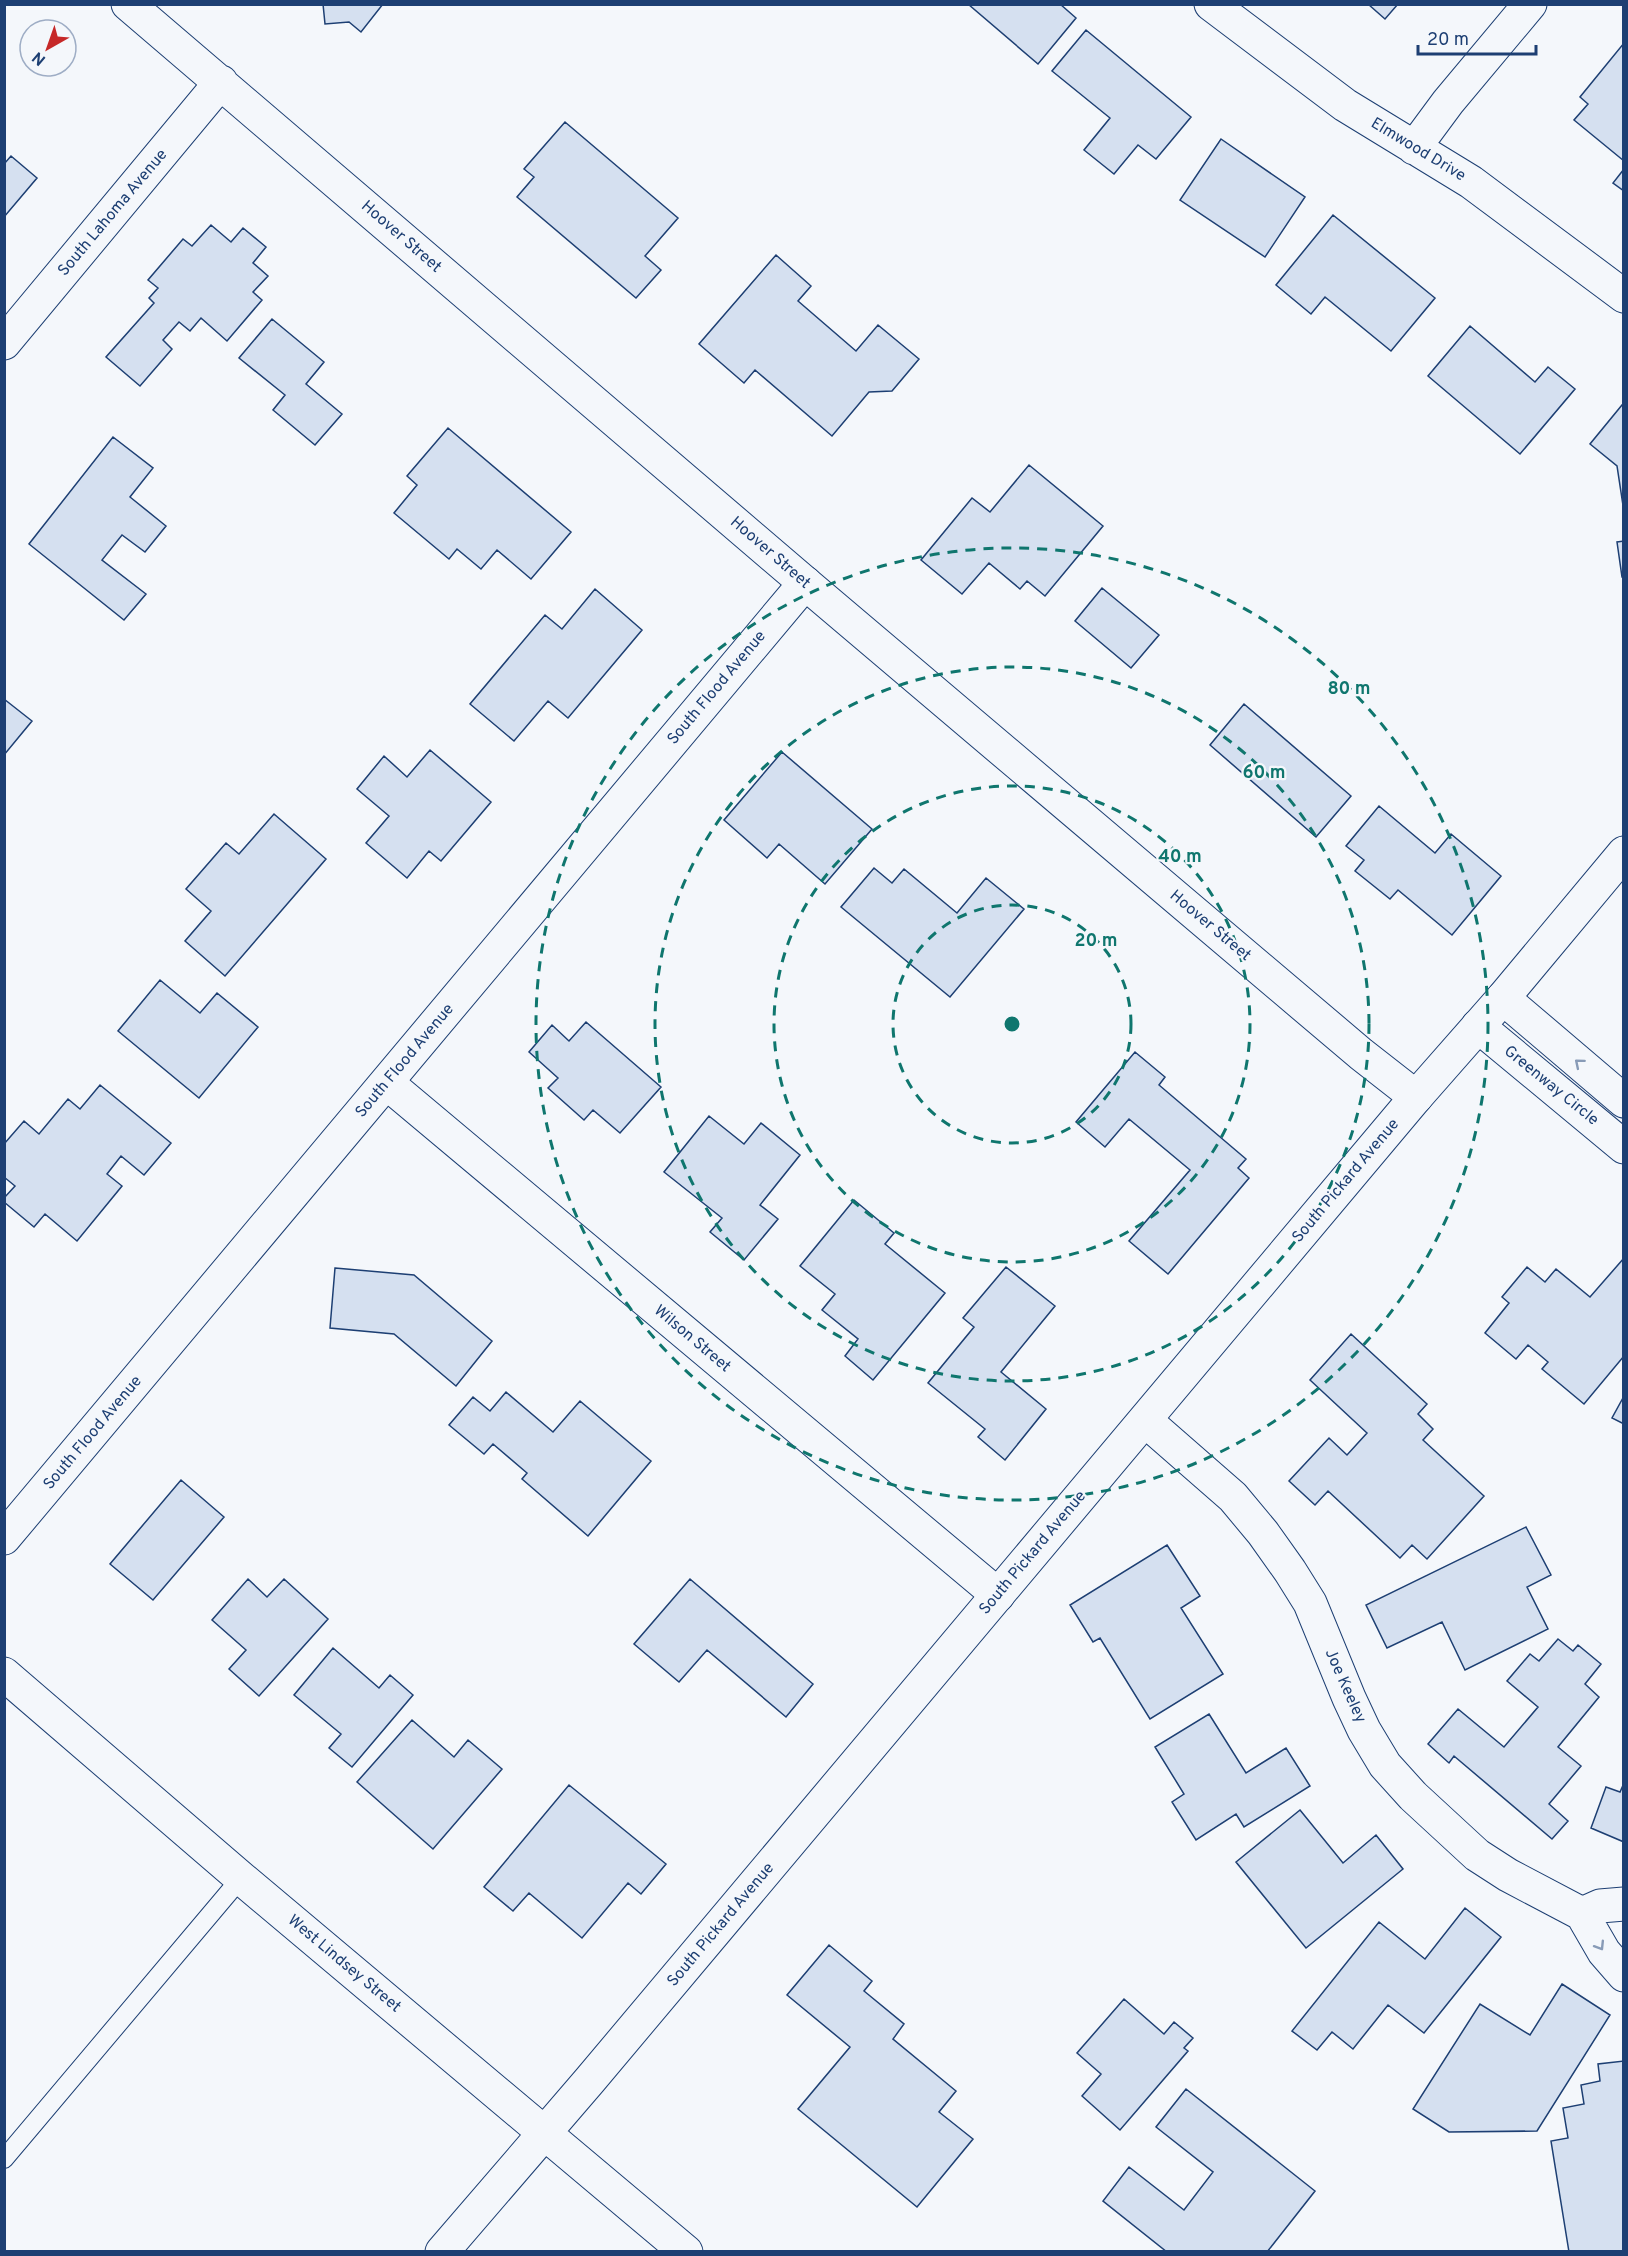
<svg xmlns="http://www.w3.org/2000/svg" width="1628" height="2256" viewBox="0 0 1628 2256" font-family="Overpass,sans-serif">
<rect width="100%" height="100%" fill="#f4f7fb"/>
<path fill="#d5e0f0" stroke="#1d3f73" stroke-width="1.5" d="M323,4H383L361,32L349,22L325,24Z
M968,4H1060L1076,18L1038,64Z
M1368,4H1398L1385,19Z
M1086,30L1191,117L1156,159L1138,145L1114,174L1084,150L1110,118L1052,71Z
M1624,43V161L1574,120L1588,104L1580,97Z
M565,122L678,218L645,256L661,270L636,298L517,197L534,177L524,169Z
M1221,139L1305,197L1265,257L1180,200Z
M11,156L37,178L4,217V164Z
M1624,169V191L1613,183Z
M1333,215L1435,298L1391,351L1325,297L1311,314L1276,285Z
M211,225L231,242L243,228L266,247L253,263L268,276L253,292L262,300L227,341L201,318L190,331L179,322L163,340L172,349L140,386L106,357L154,303L149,298L158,288L148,280L183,239L192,246Z
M776,255L811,286L798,301L856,351L878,325L919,359L892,391L869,392L832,436L755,370L744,383L699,344Z
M272,319L324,362L306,384L342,414L315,445L273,410L285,395L239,358Z
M1470,326L1535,382L1548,367L1575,389L1520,454L1428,376Z
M1622,405L1624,406V512L1617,466L1590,444Z
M448,428L571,532L531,579L497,550L481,569L457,549L449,559L394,513L417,485L407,476Z
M113,437L153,468L130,497L166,526L145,552L122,535L102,560L146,594L124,620L29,544Z
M1029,465L1103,526L1045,596L1027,581L1020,589L989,563L962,594L921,560L972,498L990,512Z
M1624,541V577H1622L1617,542Z
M1102,588L1159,635L1131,668L1075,621Z
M595,589L642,630L568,718L548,701L514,741L470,704L545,615L562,629Z
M4,699L32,721L4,755Z
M1244,704L1351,796L1316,837L1210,745Z
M430,750L491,802L441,861L429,851L407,878L366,843L389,816L357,789L384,756L407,777Z
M782,752L872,829L825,884L779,844L767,858L724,820Z
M1379,806L1435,853L1451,834L1501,876L1452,935L1398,890L1390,899L1355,871L1364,860L1346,846Z
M274,814L326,859L225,976L185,941L211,911L186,889L226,843L239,854Z
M874,868L892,883L904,869L957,913L986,878L1024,909L950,997L841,907Z
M160,980L200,1013L217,993L258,1027L199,1098L118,1031Z
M586,1022L661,1087L620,1133L593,1110L584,1120L548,1088L558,1078L529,1052L552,1025L569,1041Z
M1135,1052L1165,1077L1159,1085L1246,1159L1238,1168L1249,1178L1168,1274L1129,1241L1190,1170L1129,1119L1105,1147L1076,1122Z
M100,1085L171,1143L144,1175L121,1156L107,1174L122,1186L77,1241L45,1214L34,1227L4,1202V1198L15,1186L4,1177V1144L24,1121L39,1134L68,1099L80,1109Z
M709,1116L744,1144L761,1123L800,1155L760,1205L778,1219L744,1260L710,1232L722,1218L664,1172Z
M854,1200L894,1233L885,1244L945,1293L873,1380L845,1356L858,1339L822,1310L835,1294L800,1266Z
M1624,1258V1356L1584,1404L1542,1369L1548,1362L1528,1345L1516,1359L1485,1333L1509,1303L1502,1297L1527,1267L1545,1282L1556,1269L1590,1297Z
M1006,1267L1055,1306L1001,1372L1046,1409L1005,1460L978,1437L985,1429L928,1383L974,1327L963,1318Z
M335,1268L414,1275L492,1341L456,1386L394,1334L330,1328Z
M1351,1334L1427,1404L1418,1414L1433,1429L1423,1440L1484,1496L1427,1559L1412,1545L1400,1558L1328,1491L1315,1505L1289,1481L1329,1438L1347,1455L1367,1433L1310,1380Z
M506,1392L553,1432L580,1401L651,1461L588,1536L522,1479L527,1473L493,1444L484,1454L449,1425L473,1397L490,1411Z
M1624,1396V1424L1612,1418Z
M181,1480L224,1517L153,1600L110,1564Z
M1526,1527L1551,1575L1527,1587L1548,1629L1465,1670L1442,1622L1387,1648L1366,1605Z
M1167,1545L1200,1596L1181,1608L1223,1674L1150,1719L1100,1638L1093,1642L1070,1605Z
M248,1579L267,1597L284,1579L328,1619L259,1696L229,1669L246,1650L212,1620Z
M690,1579L813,1684L786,1717L707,1650L679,1682L634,1644Z
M1558,1639L1573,1651L1578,1645L1601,1664L1585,1684L1599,1697L1558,1747L1581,1766L1549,1804L1568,1821L1552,1839L1454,1756L1449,1763L1428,1744L1458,1709L1504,1747L1538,1707L1507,1681L1530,1654L1539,1661Z
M333,1648L379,1688L390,1675L413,1695L352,1767L329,1748L341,1734L294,1695Z
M1209,1714L1246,1773L1286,1748L1310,1786L1244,1827L1236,1814L1196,1840L1172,1802L1184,1794L1155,1747Z
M412,1720L454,1757L468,1740L502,1769L433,1849L357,1782Z
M1624,1783V1842L1591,1828L1606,1787L1620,1792Z
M569,1785L666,1864L641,1894L628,1883L582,1938L529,1893L513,1911L484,1887Z
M1300,1810L1343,1863L1376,1835L1403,1869L1306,1948L1236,1862Z
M1465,1908L1501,1937L1424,2033L1388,2005L1353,2049L1332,2032L1317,2050L1292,2031L1379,1922L1425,1959Z
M829,1945L872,1981L864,1991L904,2024L893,2039L956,2091L939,2112L973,2139L917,2207L798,2109L850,2047L787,1995Z
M1562,1984L1610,2015L1537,2131L1449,2132L1413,2109L1480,2004L1530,2035Z
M1124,1999L1164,2034L1174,2022L1193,2038L1184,2048L1188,2051L1120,2130L1082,2096L1101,2074L1077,2053Z
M1624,2061V2252H1569L1551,2141L1568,2138L1563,2108L1584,2104L1581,2085L1600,2081L1598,2064Z
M1186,2089L1315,2191L1267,2252H1167L1103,2201L1129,2167L1184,2210L1213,2172L1156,2127Z"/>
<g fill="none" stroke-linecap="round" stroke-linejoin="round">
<g stroke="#1d3f73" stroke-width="20">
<path id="service" d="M4,2159L241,1878"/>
</g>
<g stroke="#1d3f73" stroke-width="35">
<path id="minor" d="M128,4L805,583L1361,1054L1416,1097
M1211,4L1345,105L1471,182L1624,296
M1414,148L1448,102L1530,4
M4,343L221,82
M1503,998L1624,1101
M1478,1026L1624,1147
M387,1083L998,1595
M1146,1421L1233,1497L1263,1533L1290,1571L1310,1603L1349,1698L1364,1730L1385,1765L1413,1796L1477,1855L1508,1875L1582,1914L1604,1952L1624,1975
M1582,1914L1600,1906L1624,1904"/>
</g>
<g stroke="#1d3f73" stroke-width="35">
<path id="tertiary" d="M4,1538L805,583
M4,1674L241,1878L686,2252
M442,2252L590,2080L1416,1097L1503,998L1624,853"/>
</g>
<use href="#service" stroke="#f4f7fb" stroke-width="18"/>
<use href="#minor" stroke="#f4f7fb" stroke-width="33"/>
<use href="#tertiary" stroke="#f4f7fb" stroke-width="33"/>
</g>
<defs><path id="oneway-chevron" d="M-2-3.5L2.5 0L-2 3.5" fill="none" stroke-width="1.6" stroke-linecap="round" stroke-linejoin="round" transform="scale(1.5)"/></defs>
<g stroke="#889bb7">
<use href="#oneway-chevron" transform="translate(1579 1063) rotate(-140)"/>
<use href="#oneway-chevron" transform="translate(1600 1946) rotate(58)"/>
</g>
<g fill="none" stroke="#0f766e" stroke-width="3" stroke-dasharray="10 8">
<circle cx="1012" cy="1024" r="119"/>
<circle cx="1012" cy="1024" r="238"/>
<circle cx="1012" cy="1024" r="357"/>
<circle cx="1012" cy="1024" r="476"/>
</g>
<g text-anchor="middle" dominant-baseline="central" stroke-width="4.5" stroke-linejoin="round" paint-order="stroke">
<g font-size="16" fill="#1d3f73" stroke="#f4f7fb">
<text transform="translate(1418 150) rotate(31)">Elmwood Drive</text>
<text transform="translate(113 213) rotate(-50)">South Lahoma Avenue</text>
<text transform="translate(401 237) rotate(41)">Hoover Street</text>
<text transform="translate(770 553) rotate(41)">Hoover Street</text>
<text transform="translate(717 688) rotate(-50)">South Flood Avenue</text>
<text transform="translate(1210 926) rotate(40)">Hoover Street</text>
<text transform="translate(405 1061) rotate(-50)">South Flood Avenue</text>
<text transform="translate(1551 1086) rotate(39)">Greenway Circle</text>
<text transform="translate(1346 1181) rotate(-50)">South Pickard Avenue</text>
<text transform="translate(692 1339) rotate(40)">Wilson Street</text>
<text transform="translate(93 1433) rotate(-50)">South Flood Avenue</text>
<text transform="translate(1033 1553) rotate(-50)">South Pickard Avenue</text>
<text transform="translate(1345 1686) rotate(66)">Joe Keeley</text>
<text transform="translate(721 1925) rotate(-50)">South Pickard Avenue</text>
<text transform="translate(344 1964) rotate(40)">West Lindsey Street</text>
</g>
</g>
<circle cx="1012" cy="1024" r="9" fill="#0f766e" stroke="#f4f7fb" stroke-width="3"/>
<g font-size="18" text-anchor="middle" font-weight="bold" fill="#0f766e" stroke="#f4f7fb" stroke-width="4.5" stroke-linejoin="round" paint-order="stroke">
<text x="1349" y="694">80 m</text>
<text x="1264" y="778">60 m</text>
<text x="1180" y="862">40 m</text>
<text x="1096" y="946">20 m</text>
</g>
<rect width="1628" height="2256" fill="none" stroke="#1d3f73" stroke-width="12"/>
<g transform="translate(48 48) rotate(220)"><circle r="28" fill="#f4f7fb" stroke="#9eadc5" stroke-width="1.5"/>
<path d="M0-4.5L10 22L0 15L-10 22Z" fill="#c62828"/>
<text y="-9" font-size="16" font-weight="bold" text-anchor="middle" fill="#1d3f73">N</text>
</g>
<path d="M1418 45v9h118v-9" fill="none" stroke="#1d3f73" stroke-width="3"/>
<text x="1427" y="45" font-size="18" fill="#1d3f73" stroke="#f4f7fb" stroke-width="4.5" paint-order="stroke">20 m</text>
</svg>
